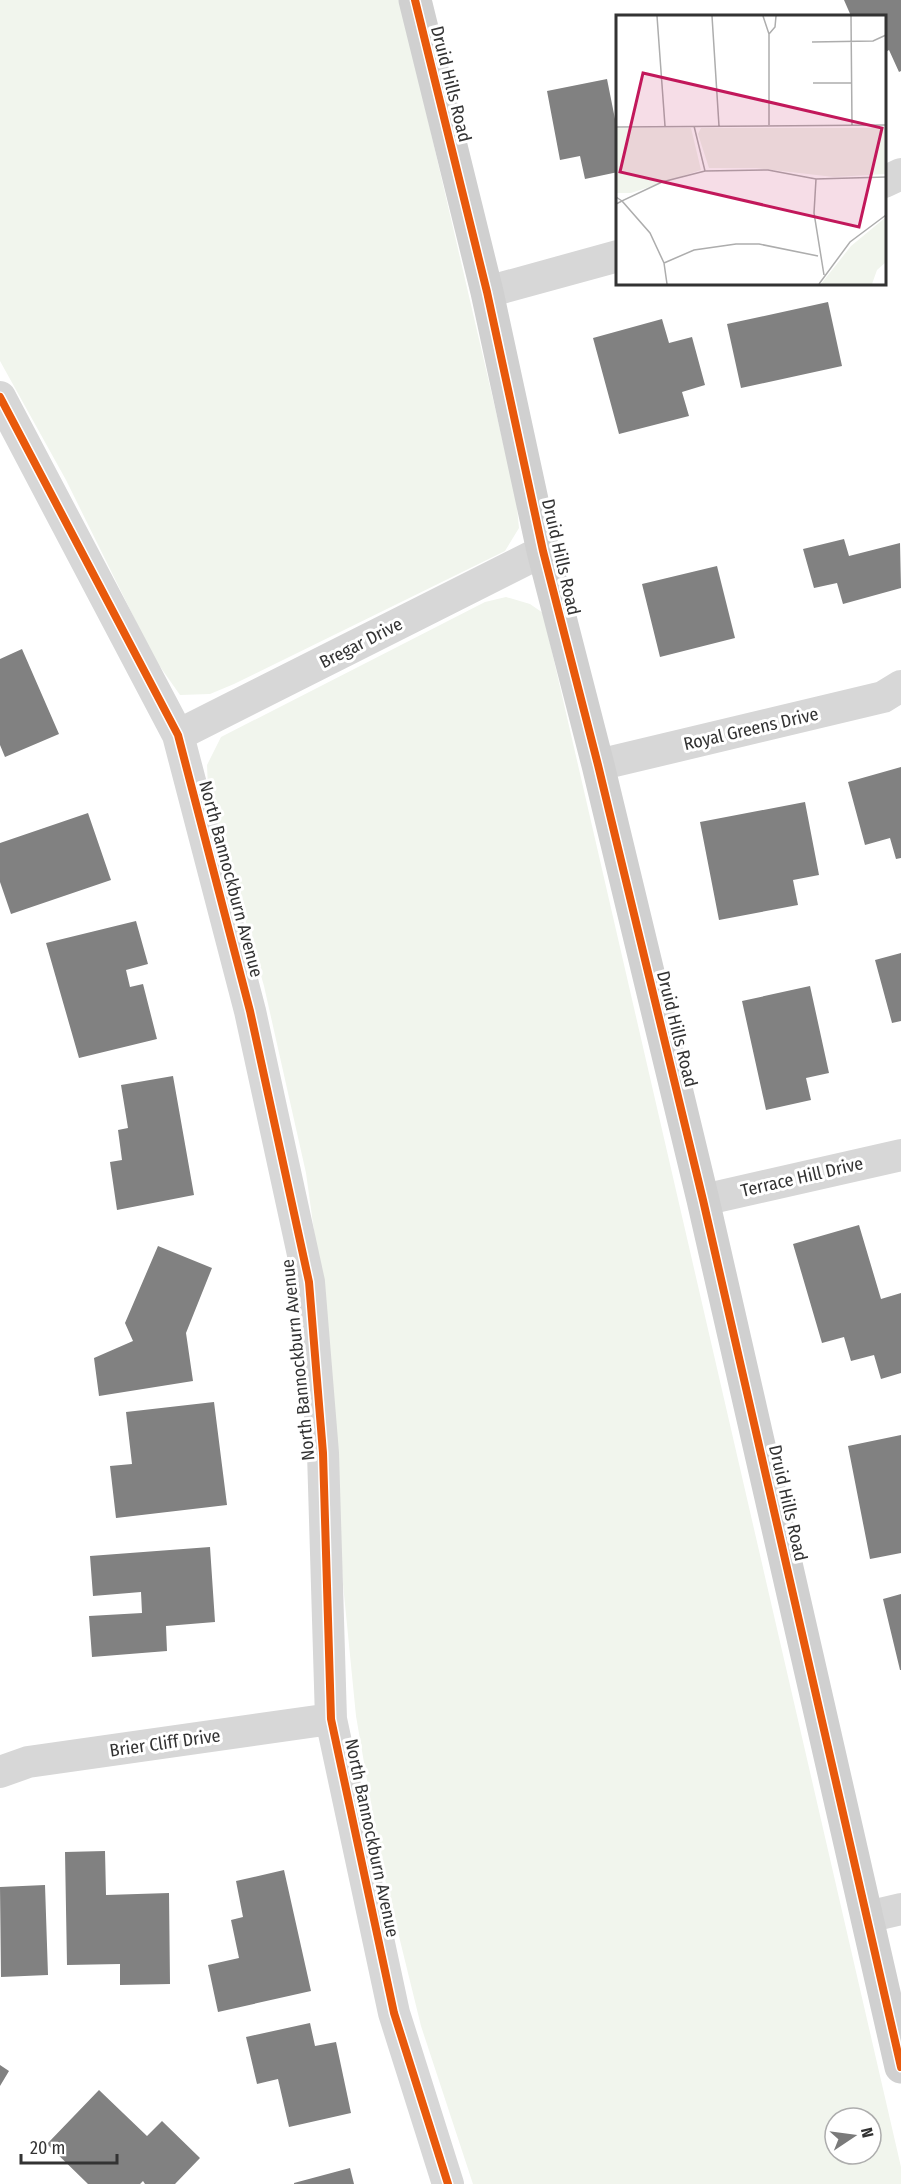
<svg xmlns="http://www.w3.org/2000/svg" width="901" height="2184" viewBox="0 0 901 2184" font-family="'Fira Sans Condensed',sans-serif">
<rect width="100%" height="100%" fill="#fff"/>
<path fill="#f1f5ed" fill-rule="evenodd" d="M0,0H400L516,498L519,528L505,551L234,684L210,694L180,695L154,658L66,480L0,361Z
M506,597L530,604L543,613L901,2167V2184H473L421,2026L382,1867L356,1716L343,1584L324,1303L306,1173L264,986L208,788L207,765L221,737L485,602ZM835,2118H871V2154H835Z"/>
<path fill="#818181" d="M844,0H901V71L899,72L889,50L884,53V16H851Z
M607,79L618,134V172L585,179L580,156L560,160L547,91Z
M828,302L842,366L741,388L727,324Z
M662,319L669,343L692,337L705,385L682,392L689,416L619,434L593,338Z
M844,539L849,556L900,543L901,588L843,604L837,583L814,588L803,549Z
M717,566L735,638L660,657L642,584Z
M22,649L59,734L5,757L0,745V659Z
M901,767V858L896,859L890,838L865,845L848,782Z
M805,802L819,875L793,880L798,905L719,920L700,822Z
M88,813L111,880L11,914L0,882V843Z
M136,921L148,964L126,970L130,987L143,984L157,1039L79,1058L46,943Z
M901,953V1021L892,1023L875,960Z
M810,986L829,1073L806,1078L811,1100L766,1110L742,1001Z
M173,1076L194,1195L117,1210L110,1162L122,1160L118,1130L128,1128L121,1085Z
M859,1225L881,1299L901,1293V1373L881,1379L874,1355L851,1361L844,1337L822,1343L793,1244Z
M158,1246L212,1268L186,1333L193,1381L99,1396L94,1358L133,1341L125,1323Z
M214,1402L227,1505L116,1518L110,1466L132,1464L126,1412Z
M901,1435V1553L870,1559L848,1446Z
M210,1547L215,1622L166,1626L167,1651L92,1657L89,1616L142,1613L141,1592L93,1596L90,1556Z
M901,1594V1670H900L883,1599Z
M105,1851L106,1895L169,1893L170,1984L120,1985V1964L67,1965L65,1852Z
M284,1870L311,1991L218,2012L208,1965L239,1958L231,1920L243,1917L236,1881Z
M45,1885L48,1975L1,1977L0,1887Z
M310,2023L315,2046L336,2042L351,2113L289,2127L278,2079L257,2084L246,2037Z
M0,2065L9,2071L0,2086Z
M99,2090L147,2136L162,2121L200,2158L175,2184H145L143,2181L140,2184H88L47,2144Z
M350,2168L354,2184H294V2183Z"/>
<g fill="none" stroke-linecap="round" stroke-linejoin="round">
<path stroke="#d7d7d7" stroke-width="32" d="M884,182L901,174
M487,292L618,256
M0,397L178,735L250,1011L309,1282L323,1453L331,1719L394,2013L448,2184
M178,735L543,551
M598,765L883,697L901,686
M703,1200L901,1155
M0,1772L28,1762L331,1719
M867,1917L901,1909"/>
<path stroke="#d0d0d0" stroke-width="33" d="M415,0L487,292L543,551L598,765L703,1200L901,2067"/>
<g stroke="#fff" stroke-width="11">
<path id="cycleway" d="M415,0L487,292L543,551L598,765L703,1200L901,2067
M0,397L178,735L250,1011L309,1282L323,1453L331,1719L394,2013L448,2184"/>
</g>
<use href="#cycleway" stroke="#e8590c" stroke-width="8"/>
</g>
<g text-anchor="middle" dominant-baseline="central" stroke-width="6" stroke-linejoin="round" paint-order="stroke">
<g font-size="18" fill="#333" stroke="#fff">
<text transform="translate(451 84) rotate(76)">Druid Hills Road</text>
<text transform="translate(561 557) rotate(77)">Druid Hills Road</text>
<text transform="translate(361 643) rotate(-27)">Bregar Drive</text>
<text transform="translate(751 729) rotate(-13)">Royal Greens Drive</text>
<text transform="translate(231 879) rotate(75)">North Bannockburn Avenue</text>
<text transform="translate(677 1029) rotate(76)">Druid Hills Road</text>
<text transform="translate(802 1177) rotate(-13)">Terrace Hill Drive</text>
<text transform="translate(298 1360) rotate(-96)">North Bannockburn Avenue</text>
<text transform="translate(788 1503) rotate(77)">Druid Hills Road</text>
<text transform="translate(165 1743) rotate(-8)">Brier Cliff Drive</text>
<text transform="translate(372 1838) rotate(78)">North Bannockburn Avenue</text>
</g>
</g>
<g transform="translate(616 15)">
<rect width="270" height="270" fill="#fff"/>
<path d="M0,113H75L85,155L15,178H0ZM85,113H270V159L218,162L140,153H93L82,119ZM270,202V247L261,255L256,269H205L235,231Z" fill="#f1f5ed"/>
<path fill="none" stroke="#adadad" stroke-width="1.5" d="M41,1L49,111M96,1L103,111M147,1L153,19V110M235,1L236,110M153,19L159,12L160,1M196,27L257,26L270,20M197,68H236M78,111L89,156M0,112L270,110M200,164L198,198L208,260M0,182L6,186L46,167L89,156L152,155L200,164L270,162M0,189L6,186L34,218L48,248L51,269M48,248L78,235L120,229H143L202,241M203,269L234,227L270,200"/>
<path fill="#c2185b" fill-opacity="0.15" stroke="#c2185b" stroke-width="3" d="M27,58L266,113L243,212L4,157Z"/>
<rect width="270" height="270" fill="none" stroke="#333" stroke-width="3"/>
</g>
<g transform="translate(853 2136) rotate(77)"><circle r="28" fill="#ffffff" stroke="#adadad" stroke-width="1.5"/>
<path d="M0-4.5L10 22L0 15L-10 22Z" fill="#7a7a7a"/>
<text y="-9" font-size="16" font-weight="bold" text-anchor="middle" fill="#333333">N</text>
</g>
<path d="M21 2154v9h96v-9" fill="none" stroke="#333333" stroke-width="3"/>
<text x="30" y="2154" font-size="18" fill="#333333" stroke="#ffffff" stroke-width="4.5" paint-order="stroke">20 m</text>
</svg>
